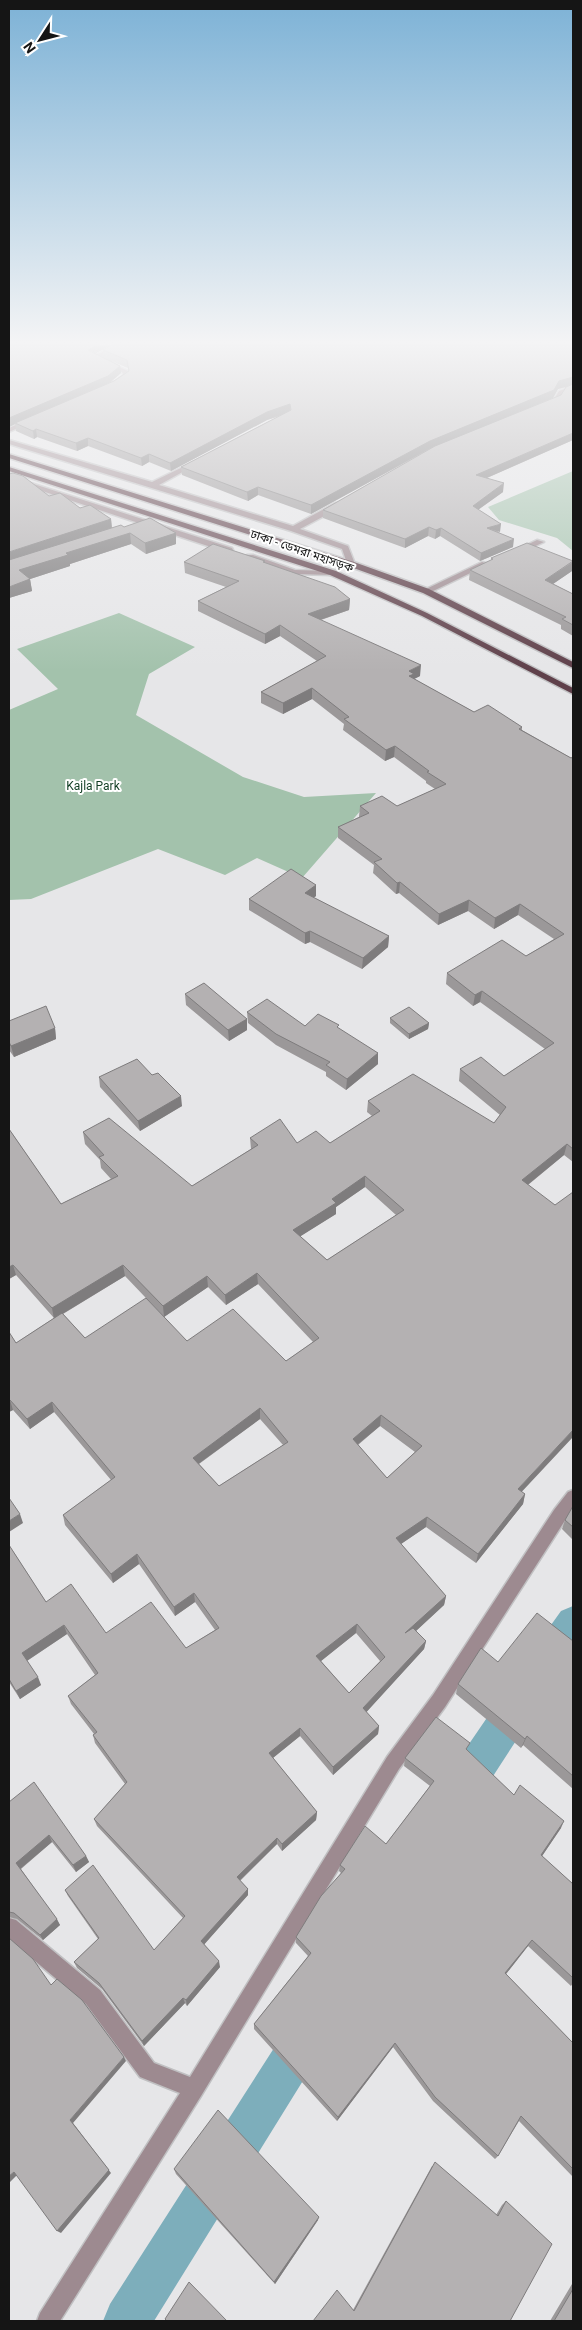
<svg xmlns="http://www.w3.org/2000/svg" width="582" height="2330" viewBox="0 0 582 2330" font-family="Roboto,'Noto Sans Bengali',sans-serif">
<rect width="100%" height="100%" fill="#e6e6e8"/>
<path fill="#a3c2ac" d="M573,471V551L557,538L499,520L488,507Z
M119,613L195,647L149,674L136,715L243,777L304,797L376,793L302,878L257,858L225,875L158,849L31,899L9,900V710L58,689L17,649Z"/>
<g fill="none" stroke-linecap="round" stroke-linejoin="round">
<path fill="#7daebb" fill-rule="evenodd" d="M573,1606V1654L557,1679L544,1684L531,1679L526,1666L531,1653L561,1611Z
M521,1682L534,1687L539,1700L534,1713L473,1807L459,1812L445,1807L440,1793L445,1779L508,1687Z
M307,2014L322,2020L328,2035L322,2050L154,2321H103L110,2304L292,2020Z"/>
<g stroke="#c0c0c2" stroke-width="3">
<path id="street" d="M115,345H122L99,358L128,371L129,377L117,385L114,383L124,375L122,372L91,358Z
M573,386V390L564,393L559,401L547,406L544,404L554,399L559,391Z
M29,419L32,421L31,422L9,432V428Z
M9,440L152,482L193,462H197V464L159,485L293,526L335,503H341V507L300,529L348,546L355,564L348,566L342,549L291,531L9,444Z
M9,476L232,548L233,550L226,552L9,480Z
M537,540L544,542L521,553L514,551Z
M247,555H253L295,570L333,571L337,573L333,575L294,574L247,559Z
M482,562L489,564L429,593L422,591Z
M573,1490V1508L445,1707L399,1769L201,2096L60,2321H37L40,2313L180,2093L140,2077L86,2004L9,1939V1918L16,1920L100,1990L154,2063L190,2077L387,1757L433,1695L554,1510L568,1492Z"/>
</g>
<g stroke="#c0c0c2" stroke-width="3">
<path id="primary" d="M9,454L354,562L429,589L573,662V668L423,593L348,566L9,458Z
M9,467L336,571L427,613L573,688V694L422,616L330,575L9,471Z"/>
</g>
<use href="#street" fill="#9d8a90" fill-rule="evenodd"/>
<use href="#primary" fill="#5f404a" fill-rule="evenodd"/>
</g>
<path fill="#9b9899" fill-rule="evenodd" d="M9,345L96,354L103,357V350L573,345V440L487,478L503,492L478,510L513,547L480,561L440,536L435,539L428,536L405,548L323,518V510L434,447L311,514L258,495L248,501L182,475L181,467L277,417L267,420L171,471L149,462L142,466L88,446L77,451L37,437L34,439L16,431L15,424L9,427ZM111,361L128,368V371L110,383L121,373L120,366ZM566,387L561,395L468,433L553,398L558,389Z
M49,496L111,519L112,528L124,527L176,533V544L146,554L131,544L70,564V566L30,579L32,591L9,598Z
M491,558L573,561L572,571L553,584L573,594V636L561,629V625L469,580L470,570L491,560Z
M184,562L265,563L350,599L349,610L321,620L420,676L414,679L474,712L522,727V730L571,758L573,757V1162L564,1155L528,1185L522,1492L525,1494L523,1504L476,1563L426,1527L401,1544L446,1596L444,1605L416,1631L426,1641L424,1649L366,1712L379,1726L378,1734L333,1775L300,1736L273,1758L317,1812L316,1820L282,1851L277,1844L240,1881L248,1889V1895L204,1944L220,1967L187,2006L185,2003L144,2046L102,1989L77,1968L74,1962L98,1939L68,1896L65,1890L154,1950L183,1918L97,1826L94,1819L125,1784L95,1743L93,1735L94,1734L71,1704L68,1696L95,1675L67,1634L27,1661L41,1685L20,1699L9,1682V1545L46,1602L106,1633L186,1648L215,1630L195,1602L175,1616L139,1564L113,1583L65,1525L63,1515L111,1480L54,1412L30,1429L13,1410L9,1412L16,1343L54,1318L16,1275L9,1279V1129L61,1204L111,1179L101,1168L100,1160L85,1144L83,1132L192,1186L251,1149L250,1138L297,1143H330L372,1116L367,1112L368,1101L494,1123L500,1115L459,1081L460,1069L504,1076L545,1049L480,1002L473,1006L446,984L447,973L526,956L554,939L518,915L494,929L468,911L438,925L399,893L396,894L373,873L374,865L338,838V827L359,817L360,806H397L435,789L426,783V781L394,757L385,761L343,730L344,724L312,699L283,714L261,703V692L317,661L280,636L265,644L198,611V601L226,587L185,573ZM365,1187L396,1215L327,1260L300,1236L336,1214V1207ZM125,1276L164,1317L208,1287L226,1305L258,1284L313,1342L286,1361L187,1341L85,1338L63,1314ZM260,1419L283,1445L219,1486L199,1464ZM380,1426L415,1452L387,1478L358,1445ZM356,1633L380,1661L349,1693L321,1661Z
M316,885V896L313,898L389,936L388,947L362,969L310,942L305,944L249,910V899Z
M185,994L247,1019V1030L229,1041L186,1005Z
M247,1012L305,1026L378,1053V1064L346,1090L326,1076V1072L276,1045L248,1023Z
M390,1018L429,1023L428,1029L409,1039L390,1023Z
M9,1021L55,1028L56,1039L14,1057L9,1050Z
M152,1075L182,1106L140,1131L100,1087L99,1077Z
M573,1506V1540L562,1529L565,1520Z
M573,1641V1789L523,1745L521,1748L456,1694L458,1684L498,1662Z
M467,1751L514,1795L561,1828L542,1856L573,1884V1983L571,1986L528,1946L506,1974L573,2043V2177L519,2121L498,2156L495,2159L433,2101L393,2047L337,2121L254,2029V2024L308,1956L296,1943V1937L341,1873L339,1871L340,1865L386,1844L430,1786L404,1766L405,1758Z
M9,1802L86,1856L89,1862L76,1872L52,1842L21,1869L60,1925L43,1940L17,1919L9,1917Z
M432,2166L496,2215L502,2205L506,2201L510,2321L353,2310Z
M174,2169L318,2220L275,2284L176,2174Z
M573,2283V2321H550L572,2284Z"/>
<path fill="#7e7c7d" d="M97,345H111L89,357L88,350Z
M120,366L121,373L109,383L15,423V424L9,427V418Z
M573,377V385L558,389L553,398L429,449L311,514V505L430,441L559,381Z
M290,404V412L267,420L171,471L170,463L267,412Z
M36,429L37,437L34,439L33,431Z
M573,433V440L475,483L476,475Z
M88,438V446L77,451L76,443Z
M149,454V462L142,466L141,458Z
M504,483L503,492L472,514L473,506Z
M258,487V495L248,501L247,492Z
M111,519L112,530L9,564V552Z
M501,524L500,532L487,528Z
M429,527L428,536L405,548V539Z
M441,528L440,536L435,539L436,530Z
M130,533L131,544L70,564V566L21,582L19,570L66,553Z
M176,533V544L146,554L145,543Z
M514,539L513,547L480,561L481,553Z
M573,562L572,571L544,590L545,580Z
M30,579L32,591L9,598V587Z
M350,599L349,610L308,624V614Z
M280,625V636L265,644V634Z
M421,665L420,676L414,679L408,687L409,671Z
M312,688V699L283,714V703Z
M395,746L394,757L385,761L386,750Z
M400,882L399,893L396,894L397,883Z
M316,885V896L305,904V893Z
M469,900L468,911L438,925L439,914Z
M520,904L518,915L494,929L495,918Z
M310,931V942L305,944V933Z
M389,936L388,947L362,969L363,958Z
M482,991L480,1002L473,1006L475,995Z
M247,1019V1030L229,1041L228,1030Z
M429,1023L428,1029L409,1039V1034Z
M55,1028L56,1039L14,1057L11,1046Z
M378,1053V1064L346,1090L347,1079Z
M181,1096L182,1106L140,1131L138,1121Z
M567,1144L564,1155L520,1191L522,1180Z
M365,1176V1187L336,1207V1214L293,1241V1230L332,1199Z
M13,1265L16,1275L9,1279V1267Z
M123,1265L125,1276L54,1319L52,1308Z
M257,1273L258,1284L226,1305L225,1295Z
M207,1276L208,1287L164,1317L163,1306Z
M9,1400H10L13,1410L9,1412Z
M52,1402L54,1412L30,1429L27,1419Z
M260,1408V1419L194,1467L193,1458Z
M381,1415L380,1426L352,1449L353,1439Z
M573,1430V1437L515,1499L518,1489Z
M525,1494L523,1504L476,1563L478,1554Z
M20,1514L23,1523L9,1532V1521Z
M427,1517L426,1527L395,1548L396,1538Z
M137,1554L139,1564L113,1583L111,1574Z
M194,1593L195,1602L175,1616L174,1607Z
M446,1596L444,1605L404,1642L405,1633Z
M357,1624L356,1633L316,1665V1656Z
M64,1625L67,1634L25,1662L22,1653Z
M426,1641L424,1649L362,1717L363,1708Z
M38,1677L41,1685L20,1699L16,1691Z
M379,1726L378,1734L333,1775V1767Z
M300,1728V1736L269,1761V1753Z
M527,1736L523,1745L521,1748L525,1739Z
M317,1812L316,1820L282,1851V1844Z
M564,1821L561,1828L538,1862L541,1855Z
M49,1835L52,1842L20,1869L16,1863Z
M277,1838V1844L237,1883V1877Z
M86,1856L89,1862L76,1872L73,1865Z
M248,1889V1895L202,1947L201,1941Z
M57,1919L60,1925L43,1940L40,1935Z
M532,1940L528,1946L502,1979L505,1973Z
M219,1961L220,1967L187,2006L186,2000Z
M183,1998L185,2003L144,2046L142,2041Z
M395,2043L393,2047L337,2121L338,2117Z
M124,2057L126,2061L73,2123L111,2173L61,2233L57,2231L70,2120Z
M14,2172L18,2174L9,2183V2176Z
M319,2217L318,2220L275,2284L274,2282Z"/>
<path fill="#b4b1b2" stroke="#7e7c7d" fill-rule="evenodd" d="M9,345H97L88,350L120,366L108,376L9,418Z
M112,345H573V377L559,381L554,390L430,441L311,505L258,487L247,492L181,467L291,410L290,404L267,412L170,463L149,454L141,458L88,438L76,443L36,429L33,431L15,423L114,381L129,371L127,360L103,350Z
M573,384V433L476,475L504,483L473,506L501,524L487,528L514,539L481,553L441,528L436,530L429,527L405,539L323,510L435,446L561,395L566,387Z
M13,473L23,476L49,496L60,493L80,508L90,505L111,519L9,552V474Z
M150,518L176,533L145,543L130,533L66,553L68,555L19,570L30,579L9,587V560L121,525L124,527Z
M527,543L573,561L545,580L573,594V625L562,619L566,617L470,570L493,559L491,558Z
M213,544L265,561L263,562L335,587L350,599L308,614L421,665L409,671L414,674L409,676L474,712L488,705L522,727L519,729L571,758L573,757V1149L567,1144L522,1180L555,1205L573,1192V1430L518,1489L525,1494L478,1554L427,1517L396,1538L446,1596L405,1633L413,1628L426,1641L363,1708L379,1726L333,1767L300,1728L269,1753L317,1812L282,1844L277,1838L237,1877L248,1889L201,1941L219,1961L186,2000L183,1998L142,2041L99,1983L74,1962L99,1938L65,1890L93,1865L154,1950L185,1916L94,1819L127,1782L93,1735L97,1732L68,1696L98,1673L64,1625L22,1653L38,1677L16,1691L9,1679V1545L46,1602L71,1584L106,1633L151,1602L186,1648L219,1628L194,1593L174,1607L137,1554L111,1574L63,1515L115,1477L52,1402L27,1419L10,1400H9V1332L16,1343L62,1313L85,1338L146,1298L187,1341L233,1309L286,1361L319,1338L257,1273L225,1295L207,1276L163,1306L123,1265L52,1308L13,1265L9,1267V1129L61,1204L118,1176L99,1157L104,1155L83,1132L109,1118L192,1186L258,1145L250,1138L280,1119L297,1143L316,1131L330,1143L380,1111L368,1101L413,1074L494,1123L506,1107L460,1069L481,1057L504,1076L554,1043L482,991L475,995L447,973L502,940L526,956L564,934L520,904L495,918L469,900L439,914L400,882L397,883L374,862L382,859L338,827L369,813L360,806L382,796L397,806L446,784L427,772L429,771L395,746L386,750L344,719L349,717L312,688L283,703L261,692L326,656L280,625L265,634L198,601L239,581L184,562ZM365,1176L404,1210L327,1260L293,1230L336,1203L332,1199ZM260,1408L288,1442L219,1486L193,1458ZM381,1415L422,1446L387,1478L353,1439ZM357,1624L385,1657L349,1693L316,1656Z
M291,869L316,885L305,893L389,936L363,958L310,931L305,933L249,899Z
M204,983L247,1019L228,1030L185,994Z
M267,999L305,1026L318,1014L339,1025L337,1027L378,1053L347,1079L326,1065L330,1062L276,1034L247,1012Z
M46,1006L55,1028L11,1046L9,1042V1021Z
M409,1007L429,1023L409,1034L390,1018Z
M137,1059L152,1075L158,1073L181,1096L138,1121L99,1077Z
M9,1498L20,1514L9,1521Z
M573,1506V1527L565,1520Z
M537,1613L573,1641V1776L527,1736L525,1739L458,1684L481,1648L498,1662Z
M436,1717L470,1743L466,1749L514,1795L520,1785L564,1821L541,1855L573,1884V1978L532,1940L505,1973L573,2043V2169L521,2116L498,2156L435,2097L395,2043L338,2117L254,2024L311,1953L296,1937L321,1896L345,1869L340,1865L365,1826L386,1844L434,1781L405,1758Z
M34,1782L86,1856L73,1865L49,1835L16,1863L57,1919L40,1935L14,1913L9,1912V1802Z
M9,1938L33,1959L51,1985L57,1979L82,2000L124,2057L70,2120L109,2170L57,2231L14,2172L9,2176Z
M218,2110L319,2217L274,2282L174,2169Z
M435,2162L498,2216L506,2201L552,2244L510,2321H313L337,2290L354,2311Z
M189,2282L227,2321H167L165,2319Z
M573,2289V2321H554Z"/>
<linearGradient id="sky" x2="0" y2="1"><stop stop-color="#7db2d6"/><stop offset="0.51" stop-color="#f4f4f5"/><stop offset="1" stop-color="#f4f4f5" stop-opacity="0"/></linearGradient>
<rect width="582" height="671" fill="url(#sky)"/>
<g text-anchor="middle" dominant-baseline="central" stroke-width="4" stroke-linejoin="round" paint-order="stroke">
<g font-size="12" fill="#151515" stroke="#fff">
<text transform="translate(302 551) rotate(19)">ঢাকা - ডেমরা মহাসড়ক</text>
</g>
<g font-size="12" fill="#103d23" stroke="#fff">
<text x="93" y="786">Kajla Park</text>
</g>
</g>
<rect width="582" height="2330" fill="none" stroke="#151515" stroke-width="20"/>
<g transform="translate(40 40) rotate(234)" stroke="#ffffff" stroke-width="4" paint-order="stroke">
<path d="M0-4L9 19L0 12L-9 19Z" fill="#151515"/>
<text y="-8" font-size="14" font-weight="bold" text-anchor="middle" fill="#151515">N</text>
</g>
</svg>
